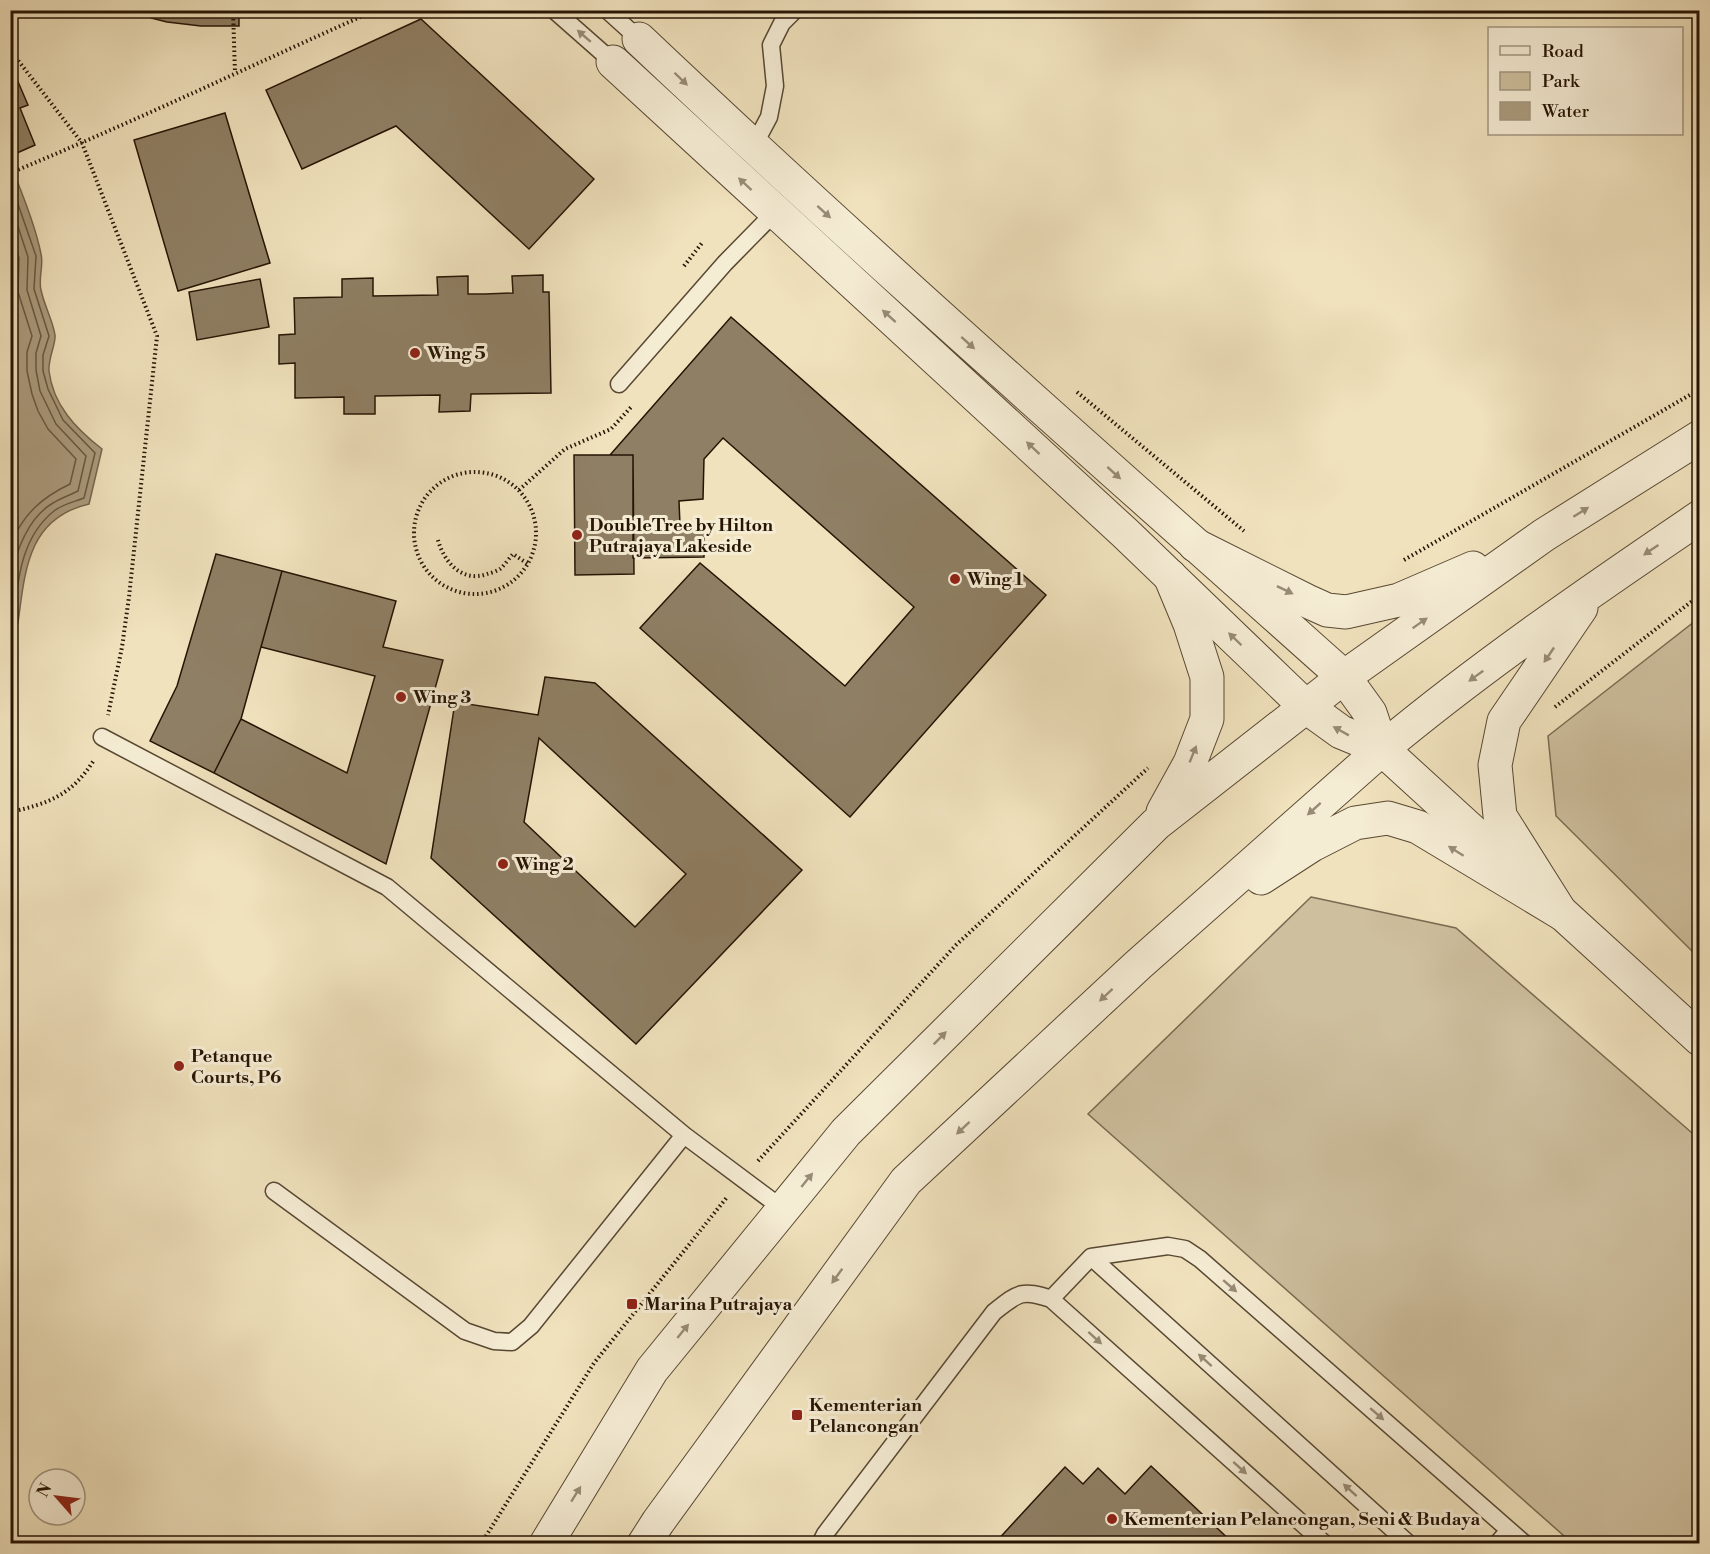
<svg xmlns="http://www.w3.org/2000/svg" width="1710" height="1554" viewBox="0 0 1710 1554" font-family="'Libre Bodoni',serif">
<rect width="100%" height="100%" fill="#f0e2bd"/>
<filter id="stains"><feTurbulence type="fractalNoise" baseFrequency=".00333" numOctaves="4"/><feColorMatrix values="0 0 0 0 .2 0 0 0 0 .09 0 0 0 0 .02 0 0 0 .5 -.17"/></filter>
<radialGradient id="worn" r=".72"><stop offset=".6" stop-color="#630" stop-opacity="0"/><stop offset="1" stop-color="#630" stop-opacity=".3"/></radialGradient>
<path fill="#cebf9e" stroke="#7a6a51" stroke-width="1.5" d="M1699,618V958L1556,816L1548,736Z
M1311,897L1456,928L1699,1139V1543H1572L1088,1114Z"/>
<path fill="#ab9c7e" stroke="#76664d" stroke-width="1.5" d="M11,166C21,190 36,228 41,254C44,265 38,278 41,290C44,305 53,321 55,335C56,344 48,358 49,371C53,405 76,429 102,449L89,504C28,518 25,570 18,623L11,629Z"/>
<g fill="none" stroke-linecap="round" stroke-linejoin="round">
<path stroke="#685841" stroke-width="1.5" d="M10,181L36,256L34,289L49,336L43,355V371L48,389L63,420L95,453L84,498C74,502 63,504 54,511C21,537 18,580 13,619L10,621
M10,202L28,257L27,290L41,336L36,353V370L40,391L56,424L86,456L78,491C70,495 61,498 53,503C27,518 16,552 10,579
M10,231L19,258L18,292L32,336L27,352V371L32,394L38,411L48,429L76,459L70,484C41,498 23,514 10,546"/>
</g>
<path fill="#8f7f64" stroke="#261404" stroke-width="1.5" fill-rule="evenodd" d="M153,10H239V26H201L167,22L151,18Z
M421,19L594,179L529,249L396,126L302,169L266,90Z
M10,63L28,105L20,108L35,145L10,156Z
M225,113L270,263L178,291L134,140Z
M543,275V292H549L551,393L471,394L470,411L439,412L440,395L375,396V414H344V397L295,398V363L279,364V335L295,334L294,298L342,297V279L373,278V296L438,295L437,277L468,276V294H485L513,293L512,276Z
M260,279L269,327L197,340L189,292Z
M731,317L1046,595L850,817L640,628L700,563L845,686L914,607L723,438L704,459L703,499L679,501L680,525L704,524V557L633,558V455H610Z
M574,455H633L634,574L575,575Z
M216,554L282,571L241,719L214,773L150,741L177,686Z
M282,571L396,601L383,647L443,660L386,864L214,773L241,719L347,773L375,676L261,647Z
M545,677L595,683L802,870L636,1044L431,858L455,702L538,715ZM539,738L686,874L635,927L524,822Z
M1151,1466L1234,1544H994L1065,1467L1083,1484L1098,1468L1125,1494Z"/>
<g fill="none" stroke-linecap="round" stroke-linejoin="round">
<g stroke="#584832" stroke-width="19">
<path id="service" d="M554,10L613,62
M607,10L639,39
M753,147L769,117L775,86L771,45L782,23L795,10
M619,384L725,263L780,207
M102,737L387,887L684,1135L783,1209
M274,1191L465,1331L494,1341L512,1342L531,1326L684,1135
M1091,1257L1409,1544
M1051,1299L1091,1257L1168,1246L1185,1249L1200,1259L1525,1544
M820,1544L825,1534L994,1312C1018,1293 1021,1289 1051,1299L1325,1544
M1497,1544L1509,1530"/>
</g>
<g stroke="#584832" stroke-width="35">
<path id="minor" d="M639,39C869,257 1107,465 1344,677L1370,713L1382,749
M613,62L1125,533L1305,706L1341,732L1382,749L1700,1039"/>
</g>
<g stroke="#584832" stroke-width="35">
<path id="tertiary" d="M1195,545L1307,601L1327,610L1346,612L1399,600L1473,568
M1163,812L1190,763L1207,719V677L1190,624L1170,576
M1261,878L1312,845L1355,823L1388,818L1418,827L1561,913
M1558,908L1500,816L1495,765L1504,721L1581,608
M546,1544L652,1370L846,1132L1156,824L1344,677L1544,535L1700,437
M644,1544L658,1522L906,1181L1138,965L1382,749C1483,665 1591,591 1700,517"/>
</g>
<path stroke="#261404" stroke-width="4" stroke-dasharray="1.5 3" stroke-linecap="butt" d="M233,10L235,73
M10,50L82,143L157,336L129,597L122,647L108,715
M10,173C134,122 254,64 376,10
M684,266L702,243
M1077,392L1244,531
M414 533a61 61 0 1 1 122 0a61 61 0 1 1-122 0Z
M519,490L565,449L611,429L632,406
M438,540C444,562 462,583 487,574C491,573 497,571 500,569C505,565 509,558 513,554L528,564
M1404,560L1700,389
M1555,707L1700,595
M10,812C49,804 73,794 94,760
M758,1161L956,945L1148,768
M481,1544L594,1363L728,1196"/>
<use href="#service" stroke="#f5ecd4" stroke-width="16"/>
<use href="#minor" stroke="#f5ecd4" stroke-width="33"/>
<use href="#tertiary" stroke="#f5ecd4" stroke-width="33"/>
</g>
<defs><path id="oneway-solid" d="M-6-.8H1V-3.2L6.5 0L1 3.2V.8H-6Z" transform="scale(1.5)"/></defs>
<g fill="#988b76">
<use href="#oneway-solid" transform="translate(584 36) rotate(-139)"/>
<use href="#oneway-solid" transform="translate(681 79) rotate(44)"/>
<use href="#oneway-solid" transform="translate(745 184) rotate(-137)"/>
<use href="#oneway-solid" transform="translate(824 212) rotate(42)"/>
<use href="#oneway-solid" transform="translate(889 316) rotate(-138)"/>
<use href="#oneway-solid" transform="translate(968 343) rotate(42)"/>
<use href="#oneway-solid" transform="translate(1033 448) rotate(-137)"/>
<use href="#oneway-solid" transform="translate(1114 473) rotate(42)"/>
<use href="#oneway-solid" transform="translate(1581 512) rotate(-32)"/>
<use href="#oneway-solid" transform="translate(1651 550) rotate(146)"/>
<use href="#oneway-solid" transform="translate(1285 590) rotate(26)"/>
<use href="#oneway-solid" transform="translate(1420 623) rotate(-35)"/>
<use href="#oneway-solid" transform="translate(1235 639) rotate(-136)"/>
<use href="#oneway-solid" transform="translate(1549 655) rotate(124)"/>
<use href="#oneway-solid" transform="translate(1476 676) rotate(144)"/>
<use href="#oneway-solid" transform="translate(1341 731) rotate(-151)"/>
<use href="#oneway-solid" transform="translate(1193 754) rotate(-68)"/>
<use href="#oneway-solid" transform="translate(1314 809) rotate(138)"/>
<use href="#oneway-solid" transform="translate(1456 851) rotate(-148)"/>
<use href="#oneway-solid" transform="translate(1106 995) rotate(137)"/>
<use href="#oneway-solid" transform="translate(940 1038) rotate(-45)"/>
<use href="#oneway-solid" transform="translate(963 1128) rotate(137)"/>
<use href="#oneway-solid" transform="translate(807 1180) rotate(-51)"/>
<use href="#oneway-solid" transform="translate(837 1276) rotate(126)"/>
<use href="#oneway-solid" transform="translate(1230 1286) rotate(41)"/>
<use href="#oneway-solid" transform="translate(683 1331) rotate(-51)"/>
<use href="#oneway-solid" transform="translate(1095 1338) rotate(42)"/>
<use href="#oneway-solid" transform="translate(1205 1360) rotate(-138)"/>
<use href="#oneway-solid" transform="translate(1377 1414) rotate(41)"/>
<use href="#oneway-solid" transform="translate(1240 1468) rotate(42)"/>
<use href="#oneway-solid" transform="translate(1350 1490) rotate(-138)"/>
<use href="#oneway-solid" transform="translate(576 1494) rotate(-58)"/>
</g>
<g fill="#8f2418" stroke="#f5ecd4" stroke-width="2">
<circle cx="415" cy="353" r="6"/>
<circle cx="577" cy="535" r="6"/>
<circle cx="955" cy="579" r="6"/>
<circle cx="401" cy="697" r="6"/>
<circle cx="503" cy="864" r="6"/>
<circle cx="179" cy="1066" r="6"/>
<rect x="626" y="1298" width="12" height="12" rx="3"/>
<rect x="791" y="1409" width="12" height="12" rx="3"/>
<circle cx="1112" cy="1519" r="6"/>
</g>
<g text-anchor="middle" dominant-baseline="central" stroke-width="6" stroke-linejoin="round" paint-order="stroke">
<g font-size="18" font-weight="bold" fill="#261404" stroke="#f5ecd4" text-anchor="start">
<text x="427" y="353">Wing 5</text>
<text x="589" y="525">DoubleTree by Hilton<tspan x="589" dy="21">Putrajaya Lakeside</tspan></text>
<text x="967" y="579">Wing 1</text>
<text x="413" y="697">Wing 3</text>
<text x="515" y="864">Wing 2</text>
<text x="191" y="1056">Petanque<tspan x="191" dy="21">Courts, P6</tspan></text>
<text x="644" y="1304">Marina Putrajaya</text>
<text x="809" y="1405">Kementerian<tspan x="809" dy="21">Pelancongan</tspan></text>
<text x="1124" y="1519">Kementerian Pelancongan, Seni &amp; Budaya</text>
</g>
</g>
<rect width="1710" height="1554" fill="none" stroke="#f0e2bd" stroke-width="36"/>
<rect x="12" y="12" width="1686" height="1530" fill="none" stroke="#261404" stroke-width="3"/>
<rect x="18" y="18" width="1674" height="1518" fill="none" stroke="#261404" stroke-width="1.5"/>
<rect x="1488" y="27" width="195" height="108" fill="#f5ecd4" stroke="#a29681" stroke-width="1.5"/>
<rect x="1500" y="46" width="30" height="9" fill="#f5ecd4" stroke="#a29681" stroke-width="1.5"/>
<text x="1542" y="57" font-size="18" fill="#261404">Road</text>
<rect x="1500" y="72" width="30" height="18" fill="#cebf9e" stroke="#a29681" stroke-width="1.5"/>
<text x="1542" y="87" font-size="18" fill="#261404">Park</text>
<rect x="1500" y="102" width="30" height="18" fill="#ab9c7e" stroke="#a29681" stroke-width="1.5"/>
<text x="1542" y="117" font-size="18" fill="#261404">Water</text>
<g transform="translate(57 1497) rotate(298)"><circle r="28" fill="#f5ecd4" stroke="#a29681" stroke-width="1.5"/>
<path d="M0-4.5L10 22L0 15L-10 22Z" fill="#8f2418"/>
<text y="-9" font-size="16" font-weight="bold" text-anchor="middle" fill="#261404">N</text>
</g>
<rect width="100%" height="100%" filter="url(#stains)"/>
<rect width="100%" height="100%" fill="url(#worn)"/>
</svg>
